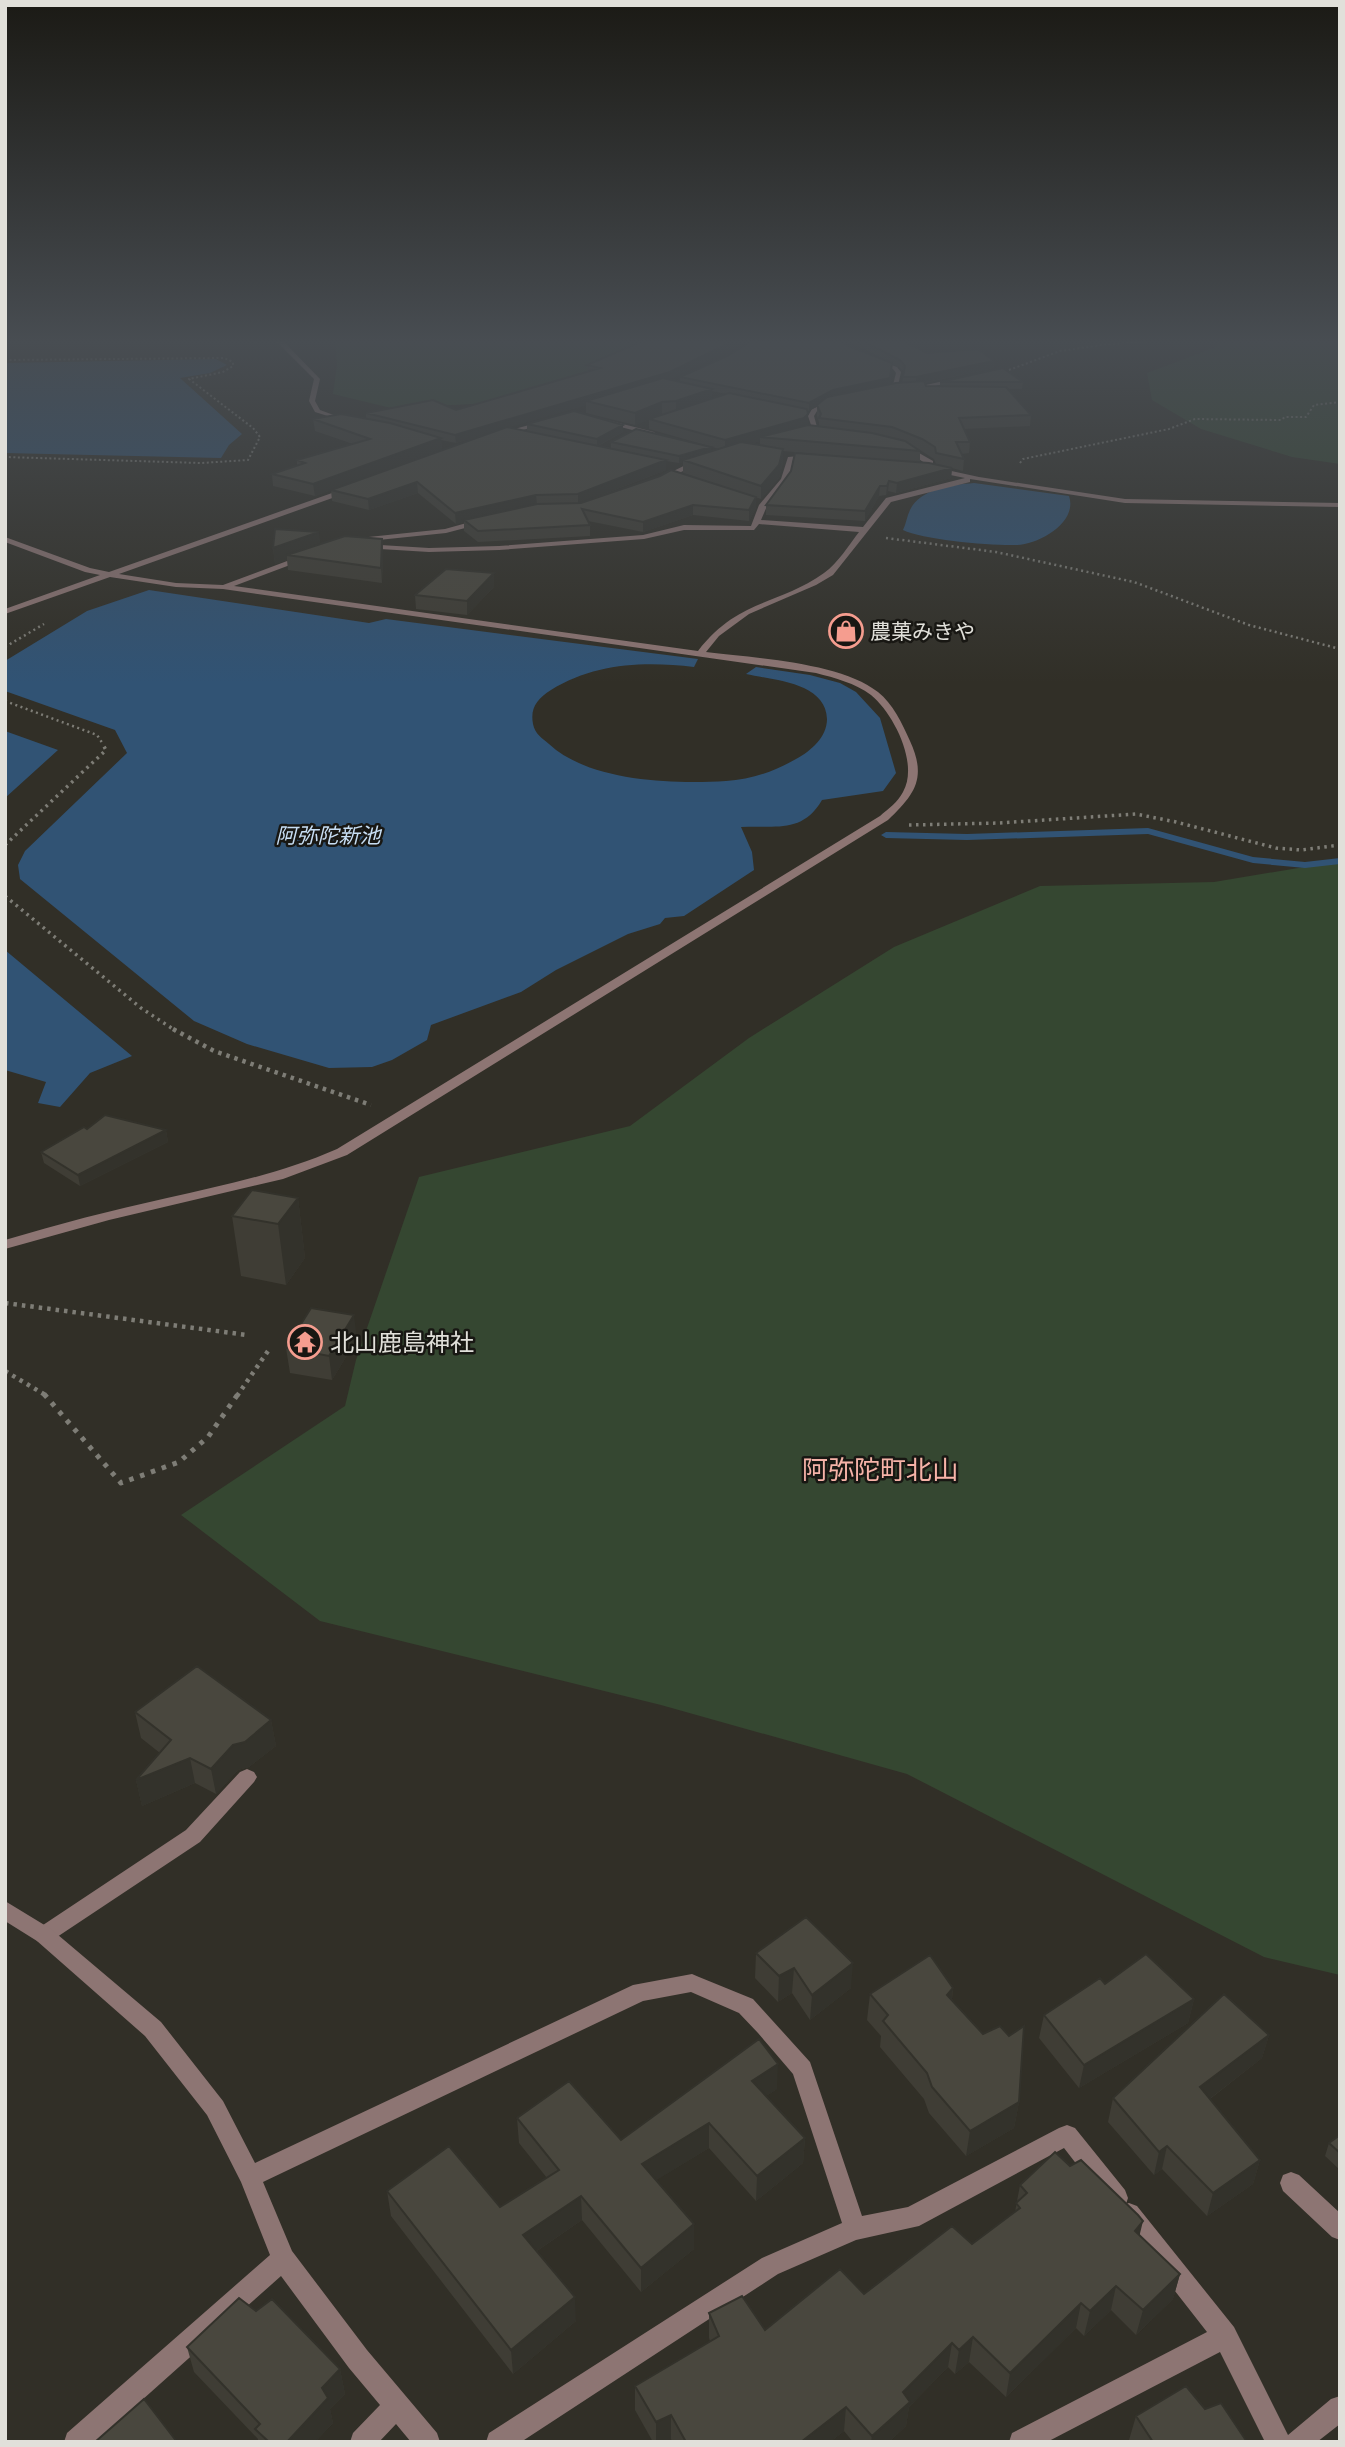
<svg xmlns="http://www.w3.org/2000/svg" width="1345" height="2447" viewBox="0 0 1345 2447" font-family="Montserrat,'Noto Sans JP',sans-serif">
<rect width="100%" height="100%" fill="#312f27"/>
<path fill="#354731" d="M335,340H680L650,360L494,403L391,408L333,394L337,365Z
M1219,340H1340V464L1292,457L1201,429L1152,400L1147,373L1216,347Z
M1340,861V1975L1264,1957L907,1774L661,1705L320,1621L181,1515L345,1406L356,1360L419,1177L630,1126L749,1038L894,947L1040,886L1214,882Z"/>
<path fill="#315374" d="M216,359L227,365L210,373L180,378L242,434L229,445L221,458L5,453V363Z
M974,483L1069,496C1078,522 1040,544 1017,545C993,546 923,540 903,530C906,524 907,516 910,510C921,488 952,485 974,483Z
M149,590L369,623L386,619L698,659L694,667C645,661 594,663 551,690C537,699 530,708 533,724C535,734 542,738 549,744C590,782 673,784 726,781C751,780 775,771 796,759C811,751 827,737 827,719C826,682 772,680 746,674L756,667L810,675L840,683L856,692L880,718L896,773L883,791L822,800C802,834 776,825 741,827L752,852L754,870L684,916L665,918L660,924L628,934L556,970L521,992L431,1025L427,1040L392,1060L372,1067L329,1068L247,1044L194,1021L20,879L18,865L25,851L127,753L115,730L5,691V661L87,611Z
M5,731L58,750L5,798Z
M5,950L132,1056L90,1073L60,1107L38,1103L46,1082L5,1070Z"/>
<g fill="none" stroke-linecap="round" stroke-linejoin="round">
<path fill="#315374" fill-rule="evenodd" d="M1148,828L1253,857L1305,862L1340,858V864L1305,868L1253,863L1148,834L967,840L886,838L881,835L886,832L967,834Z"/>
<path stroke="#7e7d76" stroke-width="2" stroke-dasharray="2 2.5" stroke-linecap="butt" d="M5,360L224,358L233,362V366L223,372L189,379L253,428L260,437L248,460L201,463L5,457
M1009,370L1060,351L1109,344L1184,340
M1020,463L1023,459L1169,429L1195,419L1281,420L1285,417H1306L1314,405L1340,402"/>
<path stroke="#7e7d76" stroke-width="2.5" stroke-dasharray="2 3.5" stroke-linecap="butt" d="M886,538L996,552L1134,582L1249,625L1340,649
M5,647L44,624
M5,701L97,735L103,744"/>
<path stroke="#7e7d76" stroke-width="3.5" stroke-dasharray="2.5 4.5" stroke-linecap="butt" d="M909,825L999,823L1136,814L1176,822L1276,848L1301,850L1340,845
M5,845L106,750L102,743
M5,896L141,1008L176,1031"/>
<path stroke="#7e7d76" stroke-width="4.5" stroke-dasharray="3.5 5" stroke-linecap="butt" d="M173,1029L214,1051L371,1105
M5,1303L247,1335
M5,1371L47,1396
M237,1396L268,1351"/>
<path stroke="#7e7d76" stroke-width="5" stroke-dasharray="4.5 7" stroke-linecap="butt" d="M44,1394L121,1483L179,1462L208,1437L238,1394"/>
<path fill="#8d7573" fill-rule="evenodd" d="M607,420L654,432L655,433L652,435L605,423Z
M247,1769L254,1772L257,1777L254,1782L200,1842L51,1941L44,1944L37,1941L34,1935L37,1929L186,1830L240,1772Z"/>
<path fill="#8d7573" fill-rule="evenodd" d="M275,340H282L320,379L315,401L320,410L350,421V423L315,412L309,401L314,379Z
M874,359L897,367L901,372L897,390L892,389L896,373L893,369L874,361Z
M957,378L959,381L911,391L908,389Z
M831,401L836,402L817,411L814,416L817,427L796,435V433L811,425L808,416L812,409Z
M544,421L546,424L499,436L496,434Z
M905,445L933,461V467L979,477L1125,499L1340,503V507L1125,503L970,479V482L891,502L833,575L816,585L749,614L719,636L706,652C754,658 840,662 878,692C893,704 902,723 910,741C927,778 915,794 888,820L347,1155L283,1179L109,1220L5,1249V1240C58,1224 112,1210 167,1198C225,1185 282,1173 337,1149L880,816C888,809 898,802 903,792C919,764 894,714 871,695C855,683 835,678 816,673L223,589L176,587L110,577L5,614V609L100,575L85,572L5,542V537L90,568L109,572L349,487L353,489L352,491L119,574L176,583L223,585L303,555L307,557L306,559L234,586L698,651C738,599 777,606 824,573C838,563 849,545 859,532L759,524L754,530H684L644,539L499,550L429,552L364,548L360,546L364,544L429,548L499,546L643,535L684,525L751,526L759,505L781,479L788,457L811,455L813,458L793,460L789,479L767,506L761,520L863,527L886,498L965,478L926,470V464L903,448Z
M698,459L704,460L662,482L655,480Z
M481,519L485,521L484,523L446,533L359,542L355,540L359,538L445,529Z
M5,1901L51,1929L161,2022L223,2101L255,2163L633,1985L692,1974L699,1977L753,1999L810,2062L862,2216L908,2207L1059,2128L1067,2125L1075,2128L1125,2190L1128,2198L1126,2204L1129,2203L1137,2206L1234,2327L1288,2435L1331,2399L1340,2396V2424L1317,2442H1265L1220,2352L1047,2442H1009L1012,2433L1207,2332L1121,2222L1117,2214L1120,2208L1117,2209L1109,2206L1064,2148L919,2226L856,2240L778,2274L521,2442H486L489,2433L762,2258L842,2223L793,2074L758,2033L739,2013L691,1992L643,2001L263,2182L292,2251L367,2350L437,2433L440,2442H411L396,2424L379,2442H350L353,2433L380,2405L349,2368L281,2276L95,2442H64L67,2433L270,2255L241,2182L207,2115L145,2036L37,1941L5,1921Z
M1291,2172L1299,2175L1340,2213V2240L1332,2237L1283,2191L1280,2183L1283,2175Z"/>
</g>
<path fill="#3f3d35" fill-rule="evenodd" d="M754,340H901L927,353L994,361V368L924,383L926,386H940V382H1023L1022,389H1008L1031,415L1030,426L964,429L970,442L969,453L961,454L964,459L963,471L952,468L951,478L896,493L888,491L886,495L879,496L865,521L766,515V505L874,459L783,451V462L779,478L761,499L683,473V462L679,463L666,461V470L589,500L756,497V508L749,521L693,515L643,532L588,521L590,525V536L478,542L464,531V522L456,524L418,493L369,510L332,501L331,490L315,496L273,486L272,474L297,465V460L353,444L315,431L313,419H366V413L456,410L587,372V365L680,382V377L727,356ZM842,341L859,346L891,363L848,346ZM892,364L900,368L904,372L902,382L890,384ZM712,391L727,394L711,399ZM586,405V413L635,425L649,419V429L719,449L711,452V447L611,442V448L598,446L623,432L527,424V431L509,427ZM817,406V416L819,422V426L807,425V411H809ZM484,435L378,473L442,449L441,440L456,443ZM760,441V445L750,444ZM917,448L934,459L936,464L920,462V451Z
M382,539L383,553L382,583L288,570L287,560L275,564L273,548Z
M494,573V587L467,615L416,609L415,595Z
M87,1129L166,1130L168,1142L80,1186L44,1163L41,1152Z
M298,1198L305,1258L286,1285L241,1276L232,1216Z
M357,1339L332,1380L290,1373L286,1348Z
M135,1712L271,1720L276,1746L249,1767L238,1770L216,1794L195,1783L142,1806L136,1780L160,1753L141,1738Z
M756,1953L851,1988L810,2020L792,1993L778,2002L755,1978Z
M953,1988L952,1999L1019,2102L1014,2128L966,2156L929,2113L924,2099L880,2047L881,2036L867,2020L870,1994Z
M1194,1999L1188,2023L1079,2088L1039,2038L1044,2015Z
M1269,2035L1262,2058L1210,2099L1260,2160L1253,2184L1207,2216L1162,2169L1154,2175L1108,2122L1113,2098Z
M777,2089L766,2096L805,2138L803,2163L756,2201L709,2148L656,2180L694,2224V2249L641,2292L582,2220L537,2251L576,2321L513,2374L391,2216L387,2191L500,2207L547,2178L519,2143L517,2118L621,2140Z
M1340,2135V2170L1325,2156L1329,2143Z
M1020,2185L1139,2235L1180,2274L1173,2299L1136,2335L1111,2310L1084,2336L1076,2328L1006,2397L969,2362L955,2374L948,2367L909,2407L906,2426L889,2442H853L844,2431L830,2442H672L671,2439L666,2442H653L635,2410V2386L710,2341L709,2338V2313L765,2330L864,2294L972,2244L1015,2212Z
M256,2311L340,2369L345,2394L330,2409L333,2423L315,2442H258V2439L194,2372L187,2347Z
M1205,2409L1247,2442H1131L1129,2440L1136,2416Z"/>
<path fill="#33322b" d="M735,340H749L670,380L586,401V405L456,443L455,435Z
M994,361V368L916,384V377Z
M892,363L890,386L833,398L809,411V403L833,390Z
M712,389L711,401L676,413V401Z
M662,402V414L635,425V413Z
M808,414V424L804,429L760,437V441L725,451V440Z
M623,425V432L597,446V439Z
M441,438L442,449L315,496L313,484Z
M711,447V454L683,460V462L679,463V456Z
M783,449V462L779,478L761,499V486Z
M666,460V470L578,504V494Z
M952,468L951,478L896,493L897,483Z
M889,481L888,491L886,495L887,486Z
M417,482L418,493L369,510L368,499Z
M880,486L879,496L865,521V511Z
M536,495L537,505L464,520V522L456,524L455,513Z
M756,497V508L749,521V510Z
M693,505V515L643,532V522Z
M319,532L321,548L287,555V560L275,564L273,548Z
M382,539L383,553L382,583L381,568Z
M494,573V587L467,615V601Z
M166,1130L168,1142L80,1186L78,1175Z
M298,1198L305,1258L286,1285L278,1224Z
M354,1315L357,1339L332,1380L329,1356Z
M271,1720L276,1746L249,1767L238,1770L216,1794L211,1769L233,1745Z
M190,1758L195,1783L142,1806L136,1780Z
M853,1963L851,1988L810,2020L812,1995Z
M794,1968L792,1993L778,2002L779,1976Z
M953,1988L950,2013L947,1995Z
M1194,1999L1188,2023L1079,2088L1084,2065Z
M1269,2035L1262,2058L1194,2111L1200,2087Z
M778,2064L777,2089L751,2106L752,2081Z
M1019,2102L1014,2128L966,2156L970,2131Z
M709,2123V2148L642,2189V2164Z
M805,2138L803,2163L756,2201L757,2176Z
M1167,2146L1162,2169L1154,2175L1159,2152Z
M1260,2160L1253,2184L1207,2216L1213,2193Z
M581,2196L582,2220L525,2259L523,2235Z
M1143,2221L1137,2246L1135,2231Z
M694,2224V2249L641,2292V2268Z
M1180,2274L1173,2299L1136,2335L1143,2310Z
M1116,2286L1111,2310L1084,2336L1090,2311Z
M575,2297L576,2321L513,2374L511,2350Z
M1081,2303L1076,2328L1006,2397L1010,2373Z
M973,2337L969,2362L955,2374L959,2350Z
M952,2343L948,2367L909,2407L906,2426L889,2442H871L872,2436L903,2392Z
M340,2369L345,2394L330,2409L333,2423L315,2442H287L322,2388Z
M846,2407L844,2431L830,2442H801Z
M671,2415V2439L666,2442H656V2422Z"/>
<path fill="#49473e" stroke="#33322b" stroke-width="2" d="M645,340H735L670,372L455,435L366,413L433,400L456,410L600,368L587,365Z
M754,340H841L848,346L892,363L890,378L833,390L809,403L680,377L727,356Z
M861,340H901L927,353L978,349L994,361L916,377H903L905,366L900,360Z
M1003,368L1023,382H940Z
M663,378L712,389L676,401L662,402L635,413L586,401Z
M924,381L926,386L1006,387L1031,415L959,418L970,442H956L964,459L936,453L935,447L922,439L892,427L819,418L821,414L817,405L827,397L896,383Z
M729,393L807,409L808,414L804,418L725,440L649,419Z
M574,411L623,425L597,439L527,424Z
M341,414L390,423L441,438L313,484L272,474L305,463L297,460L370,439L313,419Z
M808,425L872,433L905,441L920,451L760,437Z
M507,427L666,460L578,494L536,495L455,513L417,482L368,499L331,490Z
M636,429L711,447L679,456L611,442Z
M741,442L783,449L779,465L761,486L683,460Z
M795,453L929,463L952,468L897,483L889,481L887,486H880L865,511L766,505L791,471Z
M671,470L756,497L749,510L693,505L643,522L582,509L590,525L478,531L464,520L537,504L581,503L660,476Z
M275,529L319,532L273,548Z
M345,536L382,539L381,568L287,555Z
M446,569L494,573L467,601L415,595Z
M105,1115L166,1130L78,1175L41,1152L84,1127L87,1129Z
M252,1190L298,1198L278,1224L232,1216Z
M311,1308L354,1315L329,1356L286,1348Z
M197,1666L271,1720L245,1742L233,1745L211,1769L190,1758L136,1780L171,1740L135,1712Z
M806,1917L853,1963L812,1995L794,1968L779,1976L756,1953Z
M1146,1954L1194,1999L1084,2065L1044,2015L1100,1978L1105,1984Z
M930,1955L953,1988L947,1995L983,2034L1000,2026L1009,2036L1024,2026L1019,2102L970,2131L932,2087L927,2073L883,2021L888,2015L870,1994Z
M1224,1994L1269,2035L1200,2087L1260,2160L1213,2193L1167,2146L1159,2152L1113,2098Z
M759,2039L778,2064L752,2081L805,2138L757,2176L709,2123L642,2164L694,2224L641,2268L581,2196L523,2235L575,2297L511,2350L387,2191L449,2146L500,2207L559,2170L517,2118L569,2081L621,2140Z
M1340,2135V2153L1329,2143Z
M1055,2152L1070,2166L1081,2160L1138,2215L1143,2221L1135,2231L1180,2274L1143,2310L1116,2286L1090,2311L1081,2303L1010,2373L973,2337L959,2350L952,2343L903,2392L910,2402L872,2436L846,2407L801,2442H686L671,2415L656,2422L635,2386L719,2336L709,2313L742,2296L765,2330L840,2269L864,2294L952,2226L972,2244L1020,2208L1016,2203L1027,2193L1020,2185Z
M239,2298L256,2311L272,2299L340,2369L322,2388L328,2398L287,2442H269L255,2429L260,2424L187,2347Z
M1186,2386L1205,2409L1221,2403L1247,2442H1153L1136,2416Z
M144,2399L177,2442H95Z"/>
<linearGradient id="sky" x2="0" y2="1"><stop stop-color="#1b1a15"/><stop offset="0.5" stop-color="#484d52"/><stop offset="1" stop-color="#484d52" stop-opacity="0"/></linearGradient>
<rect width="1345" height="683" fill="url(#sky)"/>
<defs>
<g id="shop-ring" transform="scale(1.75)"><circle r="9.5" fill="#181713" stroke="#f59d8f" stroke-width="1.5"/><path d="M-5-2.5h2.3a2.7 3.5 0 0 1 5.4 0H5L5.5 6h-11ZM-1.5-2.5h3a1.5 2.3 0 0 0-3 0Z" fill="#f59d8f"/></g>
<g id="temple-ring" transform="scale(1.75)"><circle r="9.5" fill="#181713" stroke="#f59d8f" stroke-width="1.5"/><path d="M0-6L5-2H3V0L6.5 2.5H4V6H1.5V3h-3V6H-4V2.5H-6.5L-3 0V-2H-5Z" fill="#f59d8f"/></g>
</defs>
<g fill-rule="evenodd">
<use href="#shop-ring" x="846" y="631"/>
<use href="#temple-ring" x="305" y="1342"/>
</g>
<g text-anchor="middle" dominant-baseline="central" stroke-width="5" stroke-linejoin="round" paint-order="stroke">
<g font-size="21" fill="#e1e0da" stroke="#181713" text-anchor="start">
<text x="870" y="631">農菓みきや</text>
</g>
<g font-size="21" font-style="italic" fill="#c7def4" stroke="#181713">
<text x="328" y="835">阿弥陀新池</text>
</g>
<g font-size="24" fill="#e1e0da" stroke="#181713" text-anchor="start">
<text x="330" y="1342">北山鹿島神社</text>
</g>
<g font-size="26" fill="#f6b3a8" stroke="#181713">
<text x="880" y="1470">阿弥陀町北山</text>
</g>
</g>
<rect width="1345" height="2447" fill="none" stroke="#e1e0da" stroke-width="14"/>
</svg>
